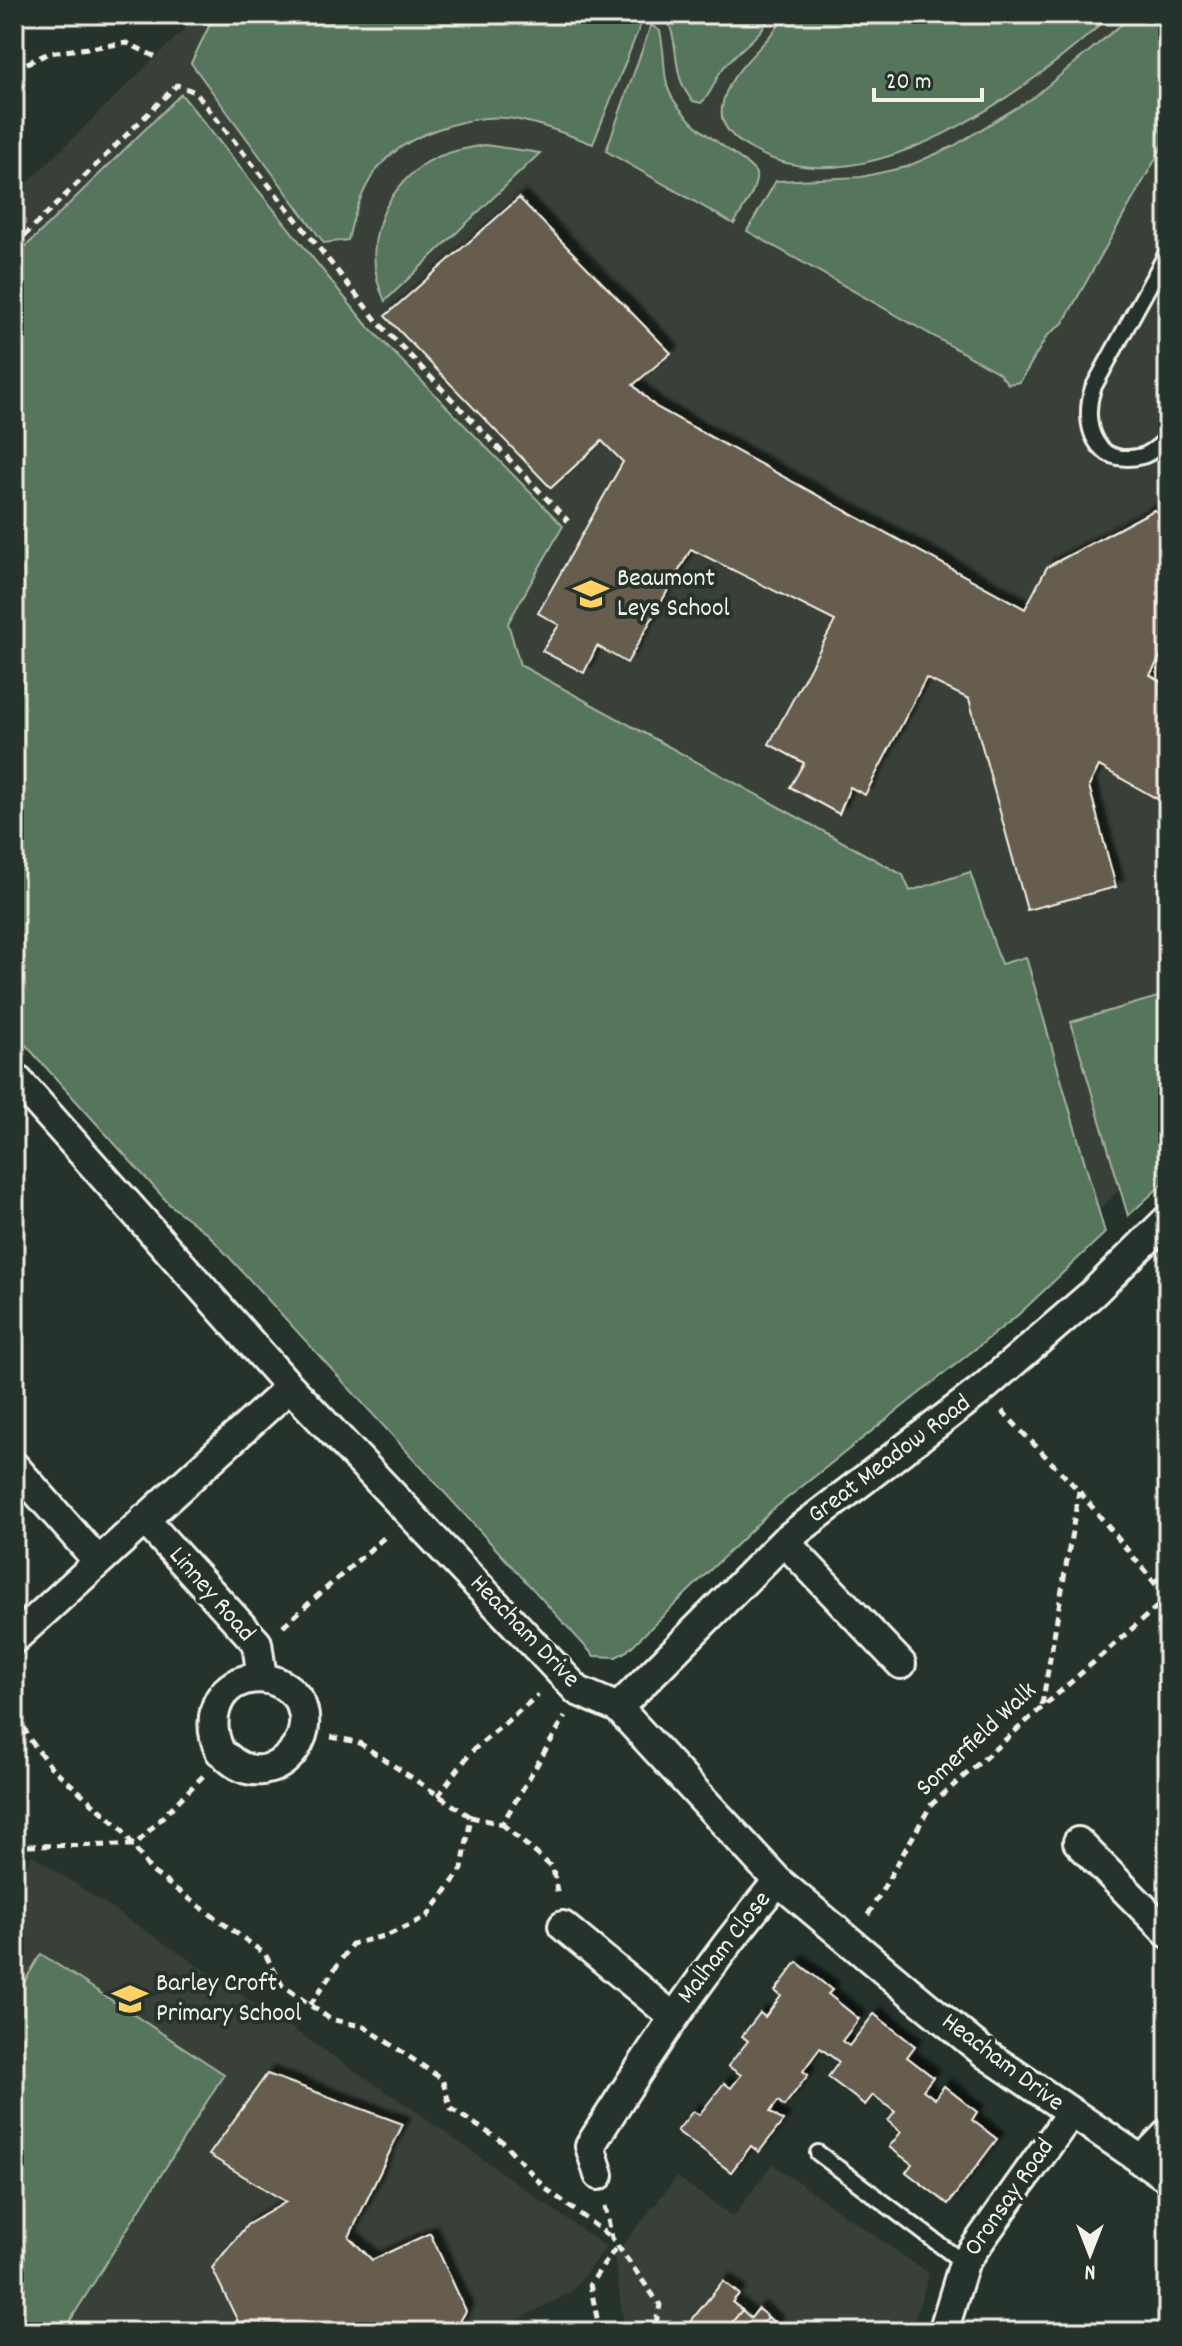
<svg xmlns="http://www.w3.org/2000/svg" width="1182" height="2346" viewBox="0 0 1182 2346" font-family="Dekko,sans-serif">
<defs>
<filter id="shadow"><feDropShadow dx="7" dy="-7" stdDeviation="2" flood-color="#0009"/></filter>
</defs>
<rect width="100%" height="100%" fill="#26332d"/>
<filter id="ink" filterUnits="userSpaceOnUse"><feTurbulence type="fractalNoise" baseFrequency=".0125" numOctaves="2"/><feDisplacementMap in="SourceGraphic" scale="16" xChannelSelector="R" yChannelSelector="G"/><feConvolveMatrix kernelMatrix="1 2 1 2 8 2 1 2 1" color-interpolation-filters="sRGB"/></filter>
<g filter="url(#ink)">
<path fill="#394038" d="M200,14H1168V1141L1099,1210L14,991V196Z
M32,1855L415,2111L606,2247L570,2293L493,2332H14V1886Z
M772,2164L929,2274L911,2332H625L614,2256L677,2177L733,2217Z"/>
<path fill="#56745d" stroke="#a5b2a2" stroke-width="2" d="M215,14H591L641,23L593,144C565,134 535,121 505,118C487,116 468,120 451,125C387,143 362,175 348,240L324,243L191,63Z
M664,14H771C761,38 736,50 721,71C714,82 711,95 701,103L693,101C669,75 682,42 664,14Z
M785,14H1112C1032,88 865,214 751,149C737,141 719,127 722,108C727,68 768,48 785,14Z
M1134,14H1168V137L1063,323L1047,336L1020,382L1008,384L999,373L747,231L776,181L861,177L906,167L952,147L1034,97Z
M651,25L660,31C670,78 654,85 695,125C705,135 755,166 756,174C758,189 741,211 734,224L606,151Z
M181,94L365,323L563,526L508,623L520,665L903,875L910,891L970,872L1001,964L1026,957L1105,1233L1018,1315L771,1511L627,1651L616,1657L594,1656L208,1234L170,1205L14,1032V258Z
M485,145L540,153L385,301C362,253 378,199 420,167C438,153 463,149 485,145Z
M1168,994V1179L1128,1216L1071,1022Z
M41,1954L224,2074L63,2332H14V1999Z"/>
<path fill="#665d50" stroke="#f4f1e8" stroke-width="2" filter="url(#shadow)" d="M519,198L671,353L633,385L656,407L1025,609L1047,567L1154,510L1168,518V643L1150,675L1168,686V805L1099,766L1089,786L1116,887L1027,910L969,699L926,678L865,795L850,787L839,814L790,787L804,763L769,744L835,621L691,549L627,663L597,646L584,673L542,651L559,625L538,613L623,462L602,441L551,488L385,316Z
M797,1962L832,1990L828,1994L859,2019L842,2041L849,2046L874,2014L915,2046L907,2057L933,2077L923,2090L935,2099L944,2086L977,2112L972,2120L997,2139L948,2204L906,2172L912,2164L889,2147L901,2132L888,2121L895,2112L873,2095L865,2105L828,2077L839,2062L820,2048L803,2071L808,2075L784,2106L778,2101L770,2112L783,2121L759,2152L751,2146L731,2172L677,2131L693,2111L699,2115L724,2083L731,2088L741,2075L728,2066L748,2041L742,2036L760,2013L765,2017L781,1996L775,1991Z
M267,2074L403,2124L349,2237L372,2260L430,2233L466,2311L454,2332H243L212,2268L247,2225L286,2202L209,2155Z
M723,2281L739,2294L732,2302L742,2310L724,2332H682Z
M758,2309L768,2317L755,2332H724L742,2310L751,2318Z
M768,2317L776,2324L769,2332H755Z"/>
<g fill="none" stroke-linecap="round" stroke-linejoin="round">
<g stroke="#f4f1e8" stroke-width="20">
<path id="service" d="M1168,251L1093,388C1081,425 1095,468 1142,456C1151,454 1161,444 1168,438
M818,2153L964,2263"/>
</g>
<g stroke="#f4f1e8" stroke-width="34">
<path id="minor" d="M14,1076L290,1387L578,1691L618,1708L778,1881L923,2003L987,2055L1168,2178
M14,1466L97,1560
M144,1519L257,1643L262,1678
M784,1541L901,1664
M14,1639L290,1387
M618,1708L784,1541L981,1390L1092,1294L1168,1219
M220,1751C207,1724 213,1689 245,1680C257,1677 271,1678 281,1684C339,1717 276,1803 227,1757
M1078,1842L1168,1933
M563,1926L672,2016
M1141,2161L1168,2133
M599,2175L590,2146C648,2054 707,1965 778,1881
M943,2332L964,2263L1070,2114"/>
</g>
<path stroke="#f4f1e8" stroke-width="5" stroke-dasharray="8 6" stroke-linecap="butt" d="M14,69L49,53L127,43L156,57
M14,246L177,85L195,92L377,321L568,521
M1002,1411L1079,1491L1167,1598
M1153,1584L1168,1569
M283,1626L387,1535
M14,1701L28,1737L50,1766L121,1828L151,1871L265,1954L282,1985L310,2005L330,2019L365,2027L442,2079L451,2109L503,2142L545,2188L612,2238
M1042,1705L1079,1491
M331,1737L358,1742L471,1817
M438,1796L471,1752L538,1695
M502,1824L553,1868L558,1898
M14,1846L135,1845L204,1775
M868,1915L931,1805L1168,1597
M310,2005L352,1944L388,1935L427,1917L462,1869L471,1817L502,1824L565,1717
M605,2206L612,2238L660,2305L654,2332
M600,2332L590,2284L618,2245"/>
<use href="#service" stroke="#26332d" stroke-width="14"/>
<use href="#minor" stroke="#26332d" stroke-width="28"/>
</g>
</g>
<defs>
<g id="school-bare" transform="scale(2.76)"><path d="M0-5L7-2L0 1L-7-2ZM-4 1L0 2.5L4 1V4Q0 6-4 4Z" fill="#ffd166" stroke="#26332d" stroke-width="2.5" paint-order="stroke"/></g>
</defs>
<g fill-rule="evenodd">
<use href="#school-bare" x="591" y="594"/>
<use href="#school-bare" x="130" y="1999"/>
</g>
<g text-anchor="middle" dominant-baseline="central" stroke-width="8" stroke-linejoin="round" paint-order="stroke">
<g font-size="26" fill="#f4f1e8" stroke="#26332d" text-anchor="start">
<text x="617" y="579">Beaumont<tspan x="617" dy="30">Leys School</tspan></text>
<text x="156" y="1984">Barley Croft<tspan x="156" dy="30">Primary School</tspan></text>
</g>
<g font-size="26" fill="#f4f1e8" stroke="#26332d">
<text transform="translate(890 1460) rotate(-37)">Great Meadow Road</text>
<text transform="translate(211 1595) rotate(49)">Linney Road</text>
<text transform="translate(524 1632) rotate(46)">Heacham Drive</text>
<text transform="translate(977 1740) rotate(-43)">Somerfield Walk</text>
<text transform="translate(725 1948) rotate(-52)">Malham Close</text>
<text transform="translate(1002 2063) rotate(37)">Heacham Drive</text>
<text transform="translate(1010 2198) rotate(-55)">Oronsay Road</text>
</g>
</g>
<rect width="1182" height="2346" fill="none" stroke="#26332d" stroke-width="48"/>
<rect x="24" y="24" width="1134" height="2298" fill="none" stroke="#f4f1e8" stroke-width="3" filter="url(#ink)"/>
<g transform="translate(1090 2254) rotate(180)" stroke="#26332d" stroke-width="6" paint-order="stroke">
<path d="M0-6L14 30L0 20L-14 30Z" fill="#f4f1e8"/>
<text y="-12" font-size="22" font-weight="bold" text-anchor="middle" fill="#f4f1e8">N</text>
</g>
<path d="M874 88v12h108v-12" fill="none" stroke="#f4f1e8" stroke-width="4"/>
<text x="886" y="88" font-size="24" fill="#f4f1e8" stroke="#26332d" stroke-width="6" paint-order="stroke">20 m</text>
</svg>
